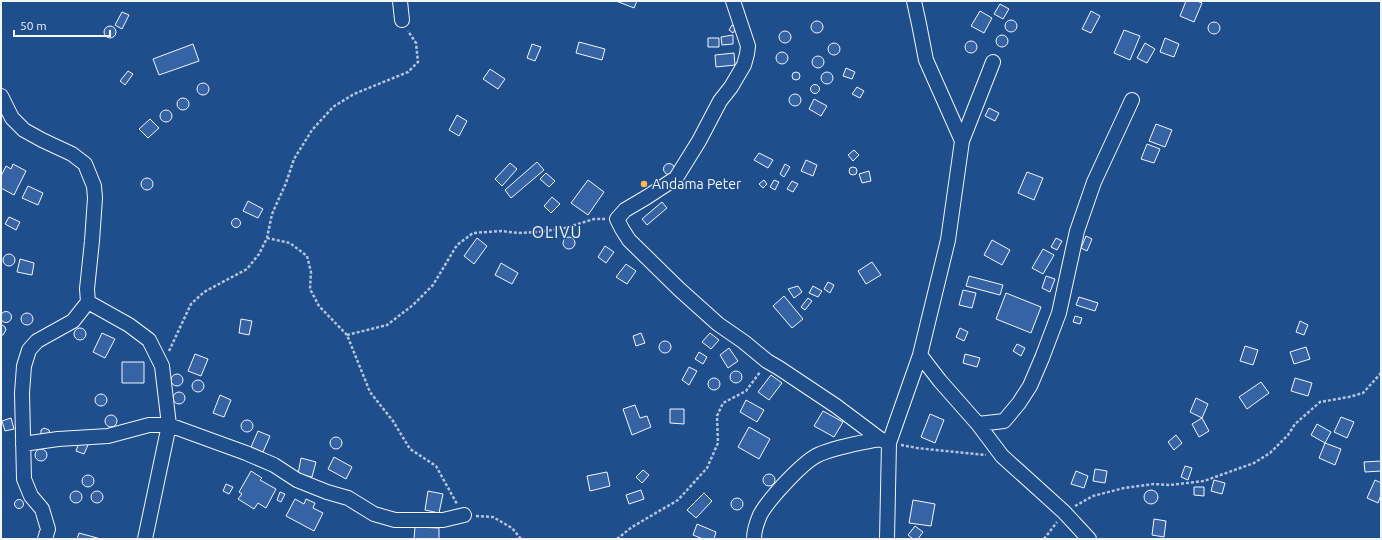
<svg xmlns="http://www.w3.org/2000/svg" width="1382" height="540" viewBox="0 0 1382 540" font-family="Ubuntu,sans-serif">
<rect width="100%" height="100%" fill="#1f4e8c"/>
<path fill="#3563a3" stroke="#f2f6ff" d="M616,1H637L634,8Z
M1186,1H1197L1202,3L1194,22L1180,16Z
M1000,4L1009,9L1003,19L994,14Z
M980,11L992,18L984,33L971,26Z
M1091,11L1100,16L1091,33L1082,29Z
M122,12L129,15L122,29L115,25Z
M1005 26a6 6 0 1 1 12 0a6 6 0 1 1-12 0Z
M811 27a6 6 0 1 1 12 0a6 6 0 1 1-12 0Z
M1208 28a6 6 0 1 1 12 0a6 6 0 1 1-12 0Z
M732,25L736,28L733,33L729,30Z
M104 32a6 6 0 1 1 12 0a6 6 0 1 1-12 0Z
M1124,30L1140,36L1130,60L1114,53Z
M779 37a6 6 0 1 1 12 0a6 6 0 1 1-12 0Z
M733,35V44L722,45L721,37Z
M996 41a6 6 0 1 1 12 0a6 6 0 1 1-12 0Z
M708,38H719V47H708Z
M1165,38L1179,44L1174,57L1160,52Z
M965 47a6 6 0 1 1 12 0a6 6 0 1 1-12 0Z
M579,42L605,49L602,60L576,53Z
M1145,43L1155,49L1147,63L1137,58Z
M828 49a6 6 0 1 1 12 0a6 6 0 1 1-12 0Z
M193,44L199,61L159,75L153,59Z
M532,44L541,47L535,61L527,58Z
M776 58a6 6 0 1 1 12 0a6 6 0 1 1-12 0Z
M734,53L735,65L716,67L715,55Z
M812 62a6 6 0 1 1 12 0a6 6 0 1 1-12 0Z
M846,68L855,72L852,79L843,76Z
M490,69L505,79L498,89L483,79Z
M128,71L133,74L125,85L120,81Z
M792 76a4 4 0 1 1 8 0a4 4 0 1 1-8 0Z
M821 78a6 6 0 1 1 12 0a6 6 0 1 1-12 0Z
M197 89a6 6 0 1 1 12 0a6 6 0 1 1-12 0Z
M810.5 89a4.5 4.5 0 1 1 9 0a4.5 4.5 0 1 1-9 0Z
M857,87L864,91L860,98L852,94Z
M789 100a6 6 0 1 1 12 0a6 6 0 1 1-12 0Z
M177 104a6 6 0 1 1 12 0a6 6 0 1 1-12 0Z
M814,99L827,106L821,116L809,109Z
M989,108L999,113L995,121L985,116Z
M160 116a6 6 0 1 1 12 0a6 6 0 1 1-12 0Z
M457,115L467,121L459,136L449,130Z
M150,119L159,128L148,138L139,129Z
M1156,124L1172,130L1165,147L1149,141Z
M1147,144L1160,149L1154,163L1141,159Z
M854,150L859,155L853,161L848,155Z
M759,153L773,160L768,168L754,160Z
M806,160L817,165L813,176L801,171Z
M537,162L544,170L511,198L505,190Z
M510,163L517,169L502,186L495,179Z
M663.5 169a5.5 5.5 0 1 1 11 0a5.5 5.5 0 1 1-11 0Z
M13,164L26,171L14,195L1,188V176L6,166L11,169Z
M785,164L790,167L784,177L780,174Z
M849 171a4 4 0 1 1 8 0a4 4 0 1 1-8 0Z
M869,171L871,181L862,183L859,174Z
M1027,172L1043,178L1034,200L1018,193Z
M546,173L555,181L549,187L540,179Z
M141 184a6 6 0 1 1 12 0a6 6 0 1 1-12 0Z
M588,180L604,192L588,215L571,203Z
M764,180L767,184L763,188L759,184Z
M774,180L779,182L775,190L770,187Z
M792,181L798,184L793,192L787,189Z
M28,186L43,193L38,205L22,198Z
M552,197L560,204L551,213L544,206Z
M248,201L263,209L258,218L243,211Z
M662,202L667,208L647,225L642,219Z
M9,217L20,222L16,230L5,224Z
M231.5 223a4.5 4.5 0 1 1 9 0a4.5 4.5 0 1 1-9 0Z
M1086,236L1092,239L1087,251L1081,248Z
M563 243a6 6 0 1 1 12 0a6 6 0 1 1-12 0Z
M477,238L487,246L474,264L464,256Z
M1056,238L1062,241L1057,250L1051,247Z
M992,240L1010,250L1002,265L984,255Z
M605,246L614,252L606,263L598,257Z
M1043,249L1054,255L1043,274L1032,268Z
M3 260a6 6 0 1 1 12 0a6 6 0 1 1-12 0Z
M20,259L34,263L32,275L17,272Z
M872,262L881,275L866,284L858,271Z
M501,263L518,273L512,284L495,275Z
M626,264L636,271L627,284L616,277Z
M969,276L1003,285L1000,295L966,286Z
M1046,276L1055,279L1050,292L1042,288Z
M828,282L834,285L830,293L824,289Z
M798,286L802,292L794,298L788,289Z
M813,286L822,291L818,297L809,293Z
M963,290L976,293L972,308L959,305Z
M1006,293L1041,307L1031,333L996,319Z
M784,296L803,319L792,328L773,306Z
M1079,297L1098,303L1095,311L1076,305Z
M808,298L812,301L805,310L801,307Z
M0.5 317a5.5 5.5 0 1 1 11 0a5.5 5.5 0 1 1-11 0Z
M21 319a6 6 0 1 1 12 0a6 6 0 1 1-12 0Z
M1075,316L1082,318L1080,324L1073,322Z
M241,319L252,321L249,335L239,333Z
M1300,321L1308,325L1304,335L1296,332Z
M1,324L5,327L6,330L3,335H1Z
M960,328L968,332L964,341L956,337Z
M74 334a6 6 0 1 1 12 0a6 6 0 1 1-12 0Z
M102,333L115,339L105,358L93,352Z
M641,333L645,343L636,346L633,336Z
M710,333L719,340L711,349L702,342Z
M659 347a6 6 0 1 1 12 0a6 6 0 1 1-12 0Z
M1017,344L1025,348L1021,356L1013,351Z
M1245,346L1258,350L1253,365L1240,361Z
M1306,347L1310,359L1294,364L1290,352Z
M729,348L738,361L728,368L720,355Z
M699,352L707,357L703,364L695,359Z
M195,354L208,359L201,376L188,371Z
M965,354L980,358L977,367L963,363Z
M122,362H144V383H122Z
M689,367L697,371L689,385L682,380Z
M730 377a6 6 0 1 1 12 0a6 6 0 1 1-12 0Z
M171 380a6 6 0 1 1 12 0a6 6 0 1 1-12 0Z
M771,375L782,383L769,400L758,392Z
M1295,378L1312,383L1308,396L1291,391Z
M708 384a6 6 0 1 1 12 0a6 6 0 1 1-12 0Z
M192 386a6 6 0 1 1 12 0a6 6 0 1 1-12 0Z
M1261,382L1269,393L1247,409L1239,397Z
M173 398a6 6 0 1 1 12 0a6 6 0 1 1-12 0Z
M95 400a6 6 0 1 1 12 0a6 6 0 1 1-12 0Z
M220,395L231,400L224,417L213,413Z
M1196,398L1208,404L1202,418L1190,412Z
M746,400L764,410L757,422L740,412Z
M635,405L640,418L647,416L651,427L632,435L623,409Z
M670,409H684V424L670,423Z
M823,411L843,422L834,437L814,426Z
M930,414L944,420L935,443L921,437Z
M105 421a6 6 0 1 1 12 0a6 6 0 1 1-12 0Z
M1341,417L1354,422L1347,438L1334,432Z
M11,418L14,429L5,431L2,421Z
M1202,418L1209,431L1199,437L1192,424Z
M241 426a6 6 0 1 1 12 0a6 6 0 1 1-12 0Z
M1317,424L1331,432L1325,443L1311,435Z
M749,427L770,439L759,459L738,447Z
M44,428L49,430L50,435L41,436V430Z
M258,431L270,436L263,452L251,447Z
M1176,435L1182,443L1174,450L1168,442Z
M330 443a6 6 0 1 1 12 0a6 6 0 1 1-12 0Z
M79,442L88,445L84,454L76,451Z
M1325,443L1341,449L1335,465L1319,458Z
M35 455a6 6 0 1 1 12 0a6 6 0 1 1-12 0Z
M334,457L352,467L346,479L328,469Z
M301,458L316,462L312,477L298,474Z
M1381,461V471L1365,472L1364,462Z
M1185,466L1192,468L1188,480L1181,477Z
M1095,469L1107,471L1105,483L1093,481Z
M643,470L649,475L642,483L636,477Z
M251,471L262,478L260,480L276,489L266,508L258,503L254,509L238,499L242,494L239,492Z
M1076,471L1088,476L1084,488L1071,484Z
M607,472L610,486L590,491L587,476Z
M763 480a6 6 0 1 1 12 0a6 6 0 1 1-12 0Z
M82 481a6 6 0 1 1 12 0a6 6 0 1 1-12 0Z
M1214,480L1225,483L1222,494L1211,491Z
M1375,480L1381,483V495L1378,503L1367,498Z
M226,484L233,487L229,494L223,491Z
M1194,487H1204V496L1194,495Z
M1144 497a7 7 0 1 1 14 0a7 7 0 1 1-14 0Z
M641,490L644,499L629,504L626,495Z
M428,491L443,494L439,513L425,510Z
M91 497a6 6 0 1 1 12 0a6 6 0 1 1-12 0Z
M70 497a6 6 0 1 1 12 0a6 6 0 1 1-12 0Z
M280,492L285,494L281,502L277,500Z
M704,493L712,501L696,518L687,510Z
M731 504a6 6 0 1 1 12 0a6 6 0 1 1-12 0Z
M295,499L304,504L306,499L315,503L313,508L323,513L314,531L286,516Z
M14.5 504a4.5 4.5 0 1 1 9 0a4.5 4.5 0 1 1-9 0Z
M913,500L935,504L931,526L909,523Z
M1154,519L1166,521L1164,537L1152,535Z
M697,524L716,532L714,539H703L693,535Z
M915,526L923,532L918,539H913L908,535Z
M415,527L439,528V539H414Z
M79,533L101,539H77Z"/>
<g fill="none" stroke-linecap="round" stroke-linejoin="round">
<g stroke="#f2f6ff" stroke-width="16">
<path id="minor" d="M400,1L402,20
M733,1L748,46L747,54L744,65L731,87L720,101L699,141L676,178L647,197L625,210L617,219L622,229L629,240L679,289L718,324L744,342L767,361L779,368L836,406L880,439L889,443
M914,1L919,24L926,60L962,141
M1,96L12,118L24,130L42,140L72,154L85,164L94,186L95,198L92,241L87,289L88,302L73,321L37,341L29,350L24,366L22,393L24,479L31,496L42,509L48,529L45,539
M88,302L129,325L149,340L162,366L169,425L145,539
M920,355L940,381L978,424L1002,456L1064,512L1089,539
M978,424L1004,421L1019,403L1030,386L1042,358L1059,313L1077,231L1094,182L1132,100
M23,444L58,439L108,436L149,425H169L246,453L274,465L297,480L327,492L348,498L374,514L395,520H443L464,515
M754,539C754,532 757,522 760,515C768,500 804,460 820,454C839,446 860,443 880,439
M887,539L889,443L920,355L948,240L962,141L993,62"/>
</g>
<path stroke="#b3c4dc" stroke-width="2.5" stroke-dasharray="3 2" stroke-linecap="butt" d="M267,238L290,243L307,256L311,272L310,289L319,306L347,335L370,392L393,421L410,449L436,466L457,504
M347,335L387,325L413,305L433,285L457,245L473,233L501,231L518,233L538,232L565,228L594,219H605
M169,351L191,304L204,292L247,269L259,254L267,238L272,214L286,183L294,159L312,130L333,107L354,94L408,72L418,62L416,43L408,31
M901,445L917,448L986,455
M1075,506L1093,496L1124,488L1154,484L1170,485L1204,481L1254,463L1270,453L1288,435L1295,424L1320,402L1349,397L1363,393L1381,373
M476,516L493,517L512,528L521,539
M617,539L632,527L678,500L707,468L718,443L717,416L723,403L746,391L760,372
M1044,539L1057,522"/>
<use href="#minor" stroke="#1f4e8c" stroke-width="14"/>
</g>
<circle fill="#ffb74d" stroke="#1f4e8c" stroke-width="1.5" cx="644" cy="184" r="4"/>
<g text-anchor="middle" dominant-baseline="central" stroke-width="3" stroke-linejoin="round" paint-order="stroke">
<g font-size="14" fill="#f2f6ff" stroke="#1f4e8c" text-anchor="start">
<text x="652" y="184">Andama Peter</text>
</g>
<g font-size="16" letter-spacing="1" fill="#f2f6ff" stroke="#1f4e8c">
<text x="557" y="232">OLIVU</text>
</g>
</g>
<rect width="1382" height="540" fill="none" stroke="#f2f6ff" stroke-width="4"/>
<path d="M14 30v6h96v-6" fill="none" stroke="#f2f6ff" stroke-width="2"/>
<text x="20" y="30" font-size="12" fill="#f2f6ff" stroke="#1f4e8c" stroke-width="3" paint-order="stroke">50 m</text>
</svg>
